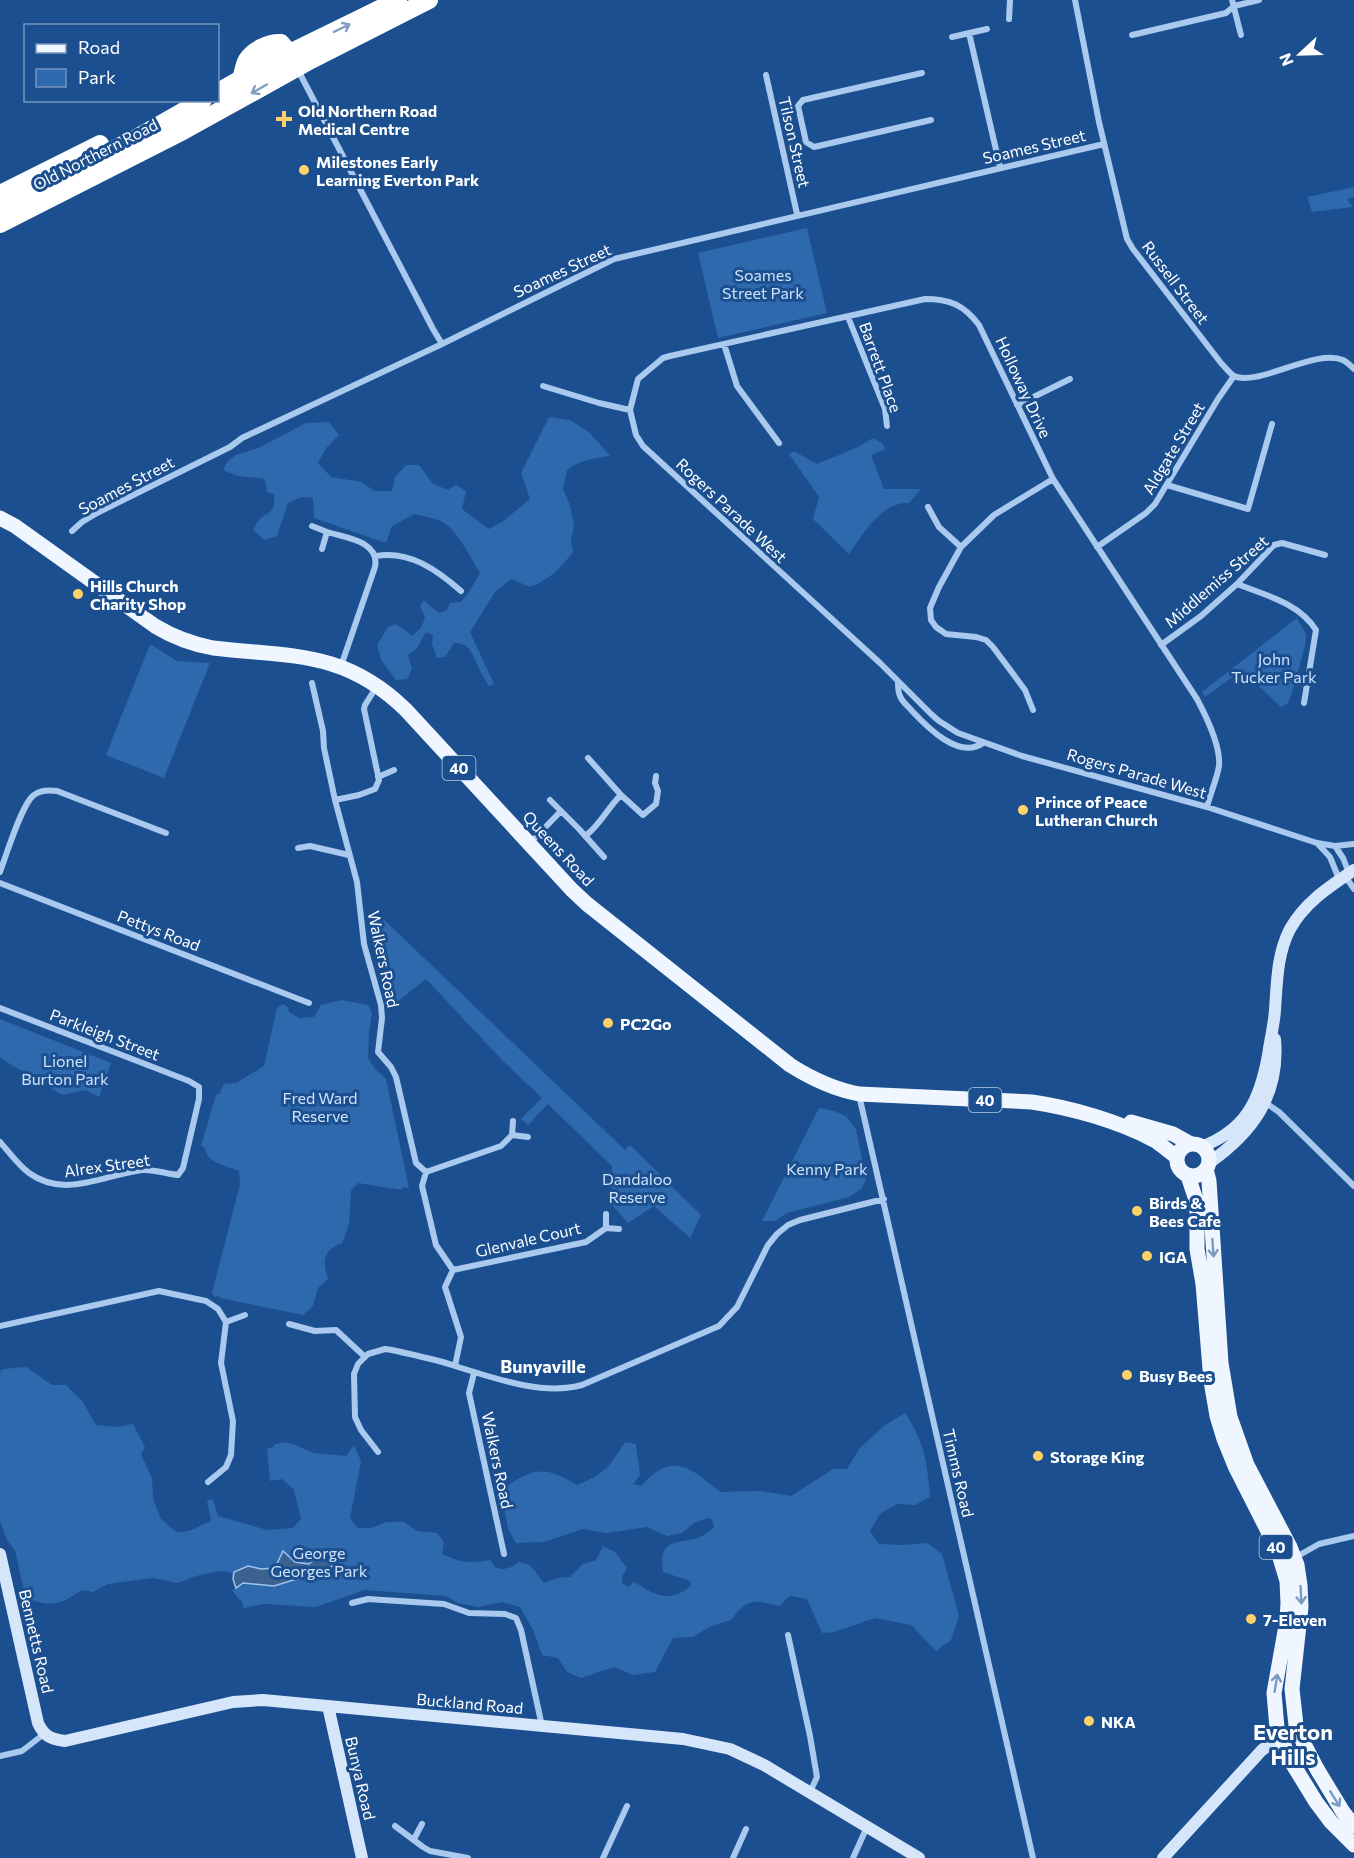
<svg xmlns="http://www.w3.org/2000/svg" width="1354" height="1858" viewBox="0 0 1354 1858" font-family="Commissioner,sans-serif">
<rect width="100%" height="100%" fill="#1b4f8f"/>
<path fill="#2e69ad" d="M1354,187V197L1347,199L1353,207L1312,212L1307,197Z
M807,228L827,313L718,338L698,253Z
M549,417L570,420L590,433L610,456C594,458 580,460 567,470L563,489L570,505L574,525L571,541L573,552C560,569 550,579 530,587L511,579L495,592L470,632L494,684L489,686C485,679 480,672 477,664C471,651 469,643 454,643L445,657L437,658L432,644L433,635L426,632L417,648L408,655L412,669L407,679L396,680L381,660L377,645L388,627L395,624L404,629L412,636L421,628L425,618L420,606L424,600L432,608L440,613L447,610L450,603L461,602L469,592L480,573C473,561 458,533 447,525C438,518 425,517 415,514L392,526L386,543L314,518L313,498L302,497L288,503L277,536L265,540L253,530C255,527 256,523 259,520C270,509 275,515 274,494L267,492L265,479L238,476L223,470L228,461L236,455L258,448L306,423L329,422L339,435L327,447L318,463L331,477L362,482L374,491H392L395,477L406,465H419L433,484L448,490L456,485L466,491L462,509L489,529L502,522L530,499L521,473Z
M873,438L883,444L885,449L871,455L884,489H921L909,503C881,502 864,533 849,554L813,519L819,497L789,454L794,451L817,464L858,447Z
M1297,618L1306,634L1305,646L1293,690L1288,703L1281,707L1242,670L1205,697L1202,692Z
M150,644L177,661L210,663L164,778L106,755Z
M379,915L625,1150L630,1145L701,1215L690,1238L654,1206L628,1223L610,1203L612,1195V1166L548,1104L528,1125L521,1119L542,1098L503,1061L426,979L397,1002Z
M341,1000L368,1005L372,1013L369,1032L368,1058L375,1069L386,1079L409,1188L402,1187V1190L358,1183L351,1190L349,1224L342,1243C323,1251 322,1260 328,1279L318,1288L313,1306L303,1315L220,1298V1296L215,1297L212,1293L240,1184L239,1171C226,1165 207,1164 205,1148L201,1146L216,1095L219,1094L224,1084L236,1083L264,1066L277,1008L283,1004L288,1007L289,1012L299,1018L314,1017L321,1005Z
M0,1019L111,1063L99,1097L86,1090L62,1095L0,1058Z
M819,1108L834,1111L846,1116L856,1129L866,1180L861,1189L849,1197L787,1213L775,1221H762Z
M26,1367L52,1385H66L82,1401L96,1425L116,1427L133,1424L145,1447L141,1454L152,1478L153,1499L161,1519L171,1528L177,1532L189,1531L211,1521L207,1500L213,1499L218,1516L267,1530L293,1528L301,1519L294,1490L282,1479L270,1481L267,1449L273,1447L275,1444L285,1442L293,1444L314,1453L346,1456L354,1445L361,1461L350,1518L358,1528H371L386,1522H404L417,1531L437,1533L444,1542L442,1554C464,1564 468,1563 491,1560C496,1574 510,1569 519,1562L530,1565L544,1583L558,1578L570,1577L583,1564L596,1560L603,1546L615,1552L627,1568L622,1577V1583L628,1587L634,1582C656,1595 668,1604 691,1586L690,1581L663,1572C657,1534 682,1546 702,1536C707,1534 711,1530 714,1527L712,1519L708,1518L694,1523L682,1533L667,1536L647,1527L607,1533L583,1529L544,1542L516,1543L508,1529L501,1490C533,1468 544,1465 577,1485C606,1473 609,1467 625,1442L636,1444L640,1475L633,1484L641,1486C672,1451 690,1467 720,1492L760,1491L791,1496L833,1469H847L859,1449L885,1425L905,1413C925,1443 927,1462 930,1497L915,1505L897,1504L880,1514L870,1531L879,1544L901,1545L928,1543L942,1554L959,1616L951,1640L936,1651L911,1625L875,1618L834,1632L822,1633L807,1599L790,1596L779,1606C753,1600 748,1597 731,1620L709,1627L693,1637L673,1638L655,1672L633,1675L614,1667L581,1678L567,1672L558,1658L542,1655L533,1630L520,1607L502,1602L478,1607L458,1603L446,1596L364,1590L316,1607L264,1604L244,1608L241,1600L239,1599L232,1591L237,1587L231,1572L219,1571L196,1576L177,1583L153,1578L108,1584L93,1592L82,1590C63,1602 55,1608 32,1600L33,1595L25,1596L15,1550L8,1542L0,1521V1372L3,1369Z"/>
<path fill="#3c6290" stroke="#9cc4f0" stroke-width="1.5" d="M331,1550L337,1561L328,1570L312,1578H300L274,1586L243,1583L236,1588L233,1579L234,1572L248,1566L261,1569L275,1568L283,1551L295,1562L309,1564L323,1551Z"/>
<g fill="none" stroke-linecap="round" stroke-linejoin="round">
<path stroke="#a9c9ee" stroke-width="6" d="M1075,0L1099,122L1127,239L1133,249L1221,363C1225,367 1230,374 1234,376C1258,387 1316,348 1343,360C1347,362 1351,366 1354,369
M1232,0L1241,35
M1009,19L1010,0
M969,33L1000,167
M1132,35L1226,13L1234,6L1259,0
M952,37L987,29
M298,70L433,329L442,344
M922,73L803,100L798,106L806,142L814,147L931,120
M766,75L797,214
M848,317L885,409L887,426
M724,344L737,386L779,443
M543,386L599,403L630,410L636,435L643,446L880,663L931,714L939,721L958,733L1022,756L1207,807L1317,843L1335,846L1343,858L1349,873
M1017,405L1070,379
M630,410L638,379L663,358L670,356L925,299C950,299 964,305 979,325L1053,479L1197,699C1206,716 1221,746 1219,766C1217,779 1210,794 1207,807
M1167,485L1248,509L1272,424
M928,507L939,527L961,547
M312,526L327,532L322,549
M72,531L82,522L97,513L230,447L242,438L442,344L614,259L1104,144
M327,532C346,538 380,541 375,567L341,666
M1097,547L1146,513L1155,504L1218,399L1234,376
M376,556C409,550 437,570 461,591
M1237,584C1265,595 1299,603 1316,630L1304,703
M1161,645L1201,616L1237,584L1274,545L1282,543L1325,555
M898,682C898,687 898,692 900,696C902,702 908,706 912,711C927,727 959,760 983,743
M312,683L323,731L324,748L335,800L357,882L364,944L381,1005L382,1018L378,1052L391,1067L396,1077L416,1163L426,1172L422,1186L436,1245L453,1270L445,1287L461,1337L455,1366
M1033,710L1025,690L993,647L986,640L976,637L946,634L936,627L931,620L930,608L939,587L961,547L994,515L1053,479
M378,777L394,770
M621,795L643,815L656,804L658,791L655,783L656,776
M335,800L359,795L375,789L379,780L364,709L365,705L377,686
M550,800L579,829L604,857
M585,836C598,828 609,806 621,795L588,758
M530,843L561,811
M1317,843L1330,857L1339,879
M1335,846L1354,844
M298,848L310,846L349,855
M0,872C6,856 22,803 34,795C40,790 49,790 57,791L166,833
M1345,876L1354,889
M0,883L309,1003
M0,1008L189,1081L199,1087V1099L183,1168L178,1175C166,1174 155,1169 142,1170C103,1175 65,1199 29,1173C18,1165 9,1152 0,1142
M859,1095L1033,1858
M1263,1101L1279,1112L1354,1186
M513,1121L512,1135L528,1137
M426,1172L501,1146L512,1135
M606,1214V1228L619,1229
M453,1270L586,1242L606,1228
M226,1322L245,1315
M289,1324L315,1331L336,1330L364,1356
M0,1326L159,1291L206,1301L218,1309L226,1322L221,1363L233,1421L231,1455L226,1467L208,1482
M474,1373L469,1393L504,1554
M378,1452L361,1430L355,1417L354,1374L358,1364L368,1354L385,1349L392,1350C413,1355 435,1359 455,1366C494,1378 542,1396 582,1385L719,1326L737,1307L768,1245L777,1234L788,1225L800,1220L884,1199
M1296,1557L1319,1544L1354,1536
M352,1603L368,1599L444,1604L469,1613L505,1614L516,1618L521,1630L542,1726
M788,1635L810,1736L817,1777L810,1792
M0,1756L22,1751L44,1734
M395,1826L423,1847L430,1851L468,1858
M414,1839L422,1824
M603,1858L627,1806
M733,1858L746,1829
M853,1858L867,1827"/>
<path stroke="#d6e6fa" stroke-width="12" d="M1201,1147C1246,1130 1260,1100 1268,1055C1270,1040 1274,1025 1275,1010C1277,982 1277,954 1290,929C1305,902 1329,887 1354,870
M1209,1163C1253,1132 1280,1095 1275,1039
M0,1554L38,1723C44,1736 50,1739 65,1741L233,1702L263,1700L683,1739L730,1749L764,1765L919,1858
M328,1706L362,1858
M1163,1858L1262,1750L1269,1745L1299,1734"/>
<path stroke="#f0f6ff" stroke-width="15" d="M0,518L15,526L155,626C173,637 192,644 213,648C291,657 345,650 406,710L572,890L587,904L790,1065C812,1079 833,1089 859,1094L1032,1102C1072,1108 1118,1121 1154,1140C1162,1145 1169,1152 1177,1157
M1131,1122L1173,1134L1191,1144
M1177 1160a16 16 0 1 1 32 0a16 16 0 1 1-32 0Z
M1206,1169L1209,1181L1221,1363L1230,1417L1247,1465L1290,1547L1297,1565L1300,1585L1301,1607L1292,1689L1296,1725L1303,1742L1317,1769L1343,1812L1354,1826
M1188,1176L1197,1203V1249L1203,1284L1211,1381L1217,1416L1224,1439L1235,1466L1278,1551L1287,1581L1288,1603L1287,1620L1274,1693L1277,1728L1289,1758L1316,1802L1331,1822L1354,1845"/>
<path stroke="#fff" stroke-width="18" d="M241,79C243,73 244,65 247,60C253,50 270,42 281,43L289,53
M218,92L269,63L398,0
M0,194L100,144
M0,208L140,136L203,100
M0,224L183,131L311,60L429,0"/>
</g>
<defs><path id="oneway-shaft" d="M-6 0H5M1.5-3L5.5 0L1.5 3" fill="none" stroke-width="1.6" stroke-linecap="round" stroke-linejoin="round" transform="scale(1.5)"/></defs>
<g stroke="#829ec1">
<use href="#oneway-shaft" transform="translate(342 28) rotate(-26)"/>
<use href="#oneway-shaft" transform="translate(259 89) rotate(150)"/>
</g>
<g stroke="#7b9ac1">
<use href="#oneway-shaft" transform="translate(1213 1248) rotate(86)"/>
<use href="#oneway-shaft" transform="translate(1301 1595) rotate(87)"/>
<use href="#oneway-shaft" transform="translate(1276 1683) rotate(-81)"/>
<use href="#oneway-shaft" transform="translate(1335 1799) rotate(58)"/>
</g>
<g fill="#ffd166" stroke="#1b4f8f" stroke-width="2">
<path d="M281 110h6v6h6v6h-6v6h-6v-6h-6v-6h6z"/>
<circle cx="304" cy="170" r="6"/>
<circle cx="78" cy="594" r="6"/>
<circle cx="1023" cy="810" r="6"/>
<circle cx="608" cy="1023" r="6"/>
<circle cx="1137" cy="1211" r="6"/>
<circle cx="1147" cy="1256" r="6"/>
<circle cx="1127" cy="1375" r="6"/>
<circle cx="1038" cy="1456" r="6"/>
<circle cx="1251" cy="1619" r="6"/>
<circle cx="1089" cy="1721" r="6"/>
</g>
<g text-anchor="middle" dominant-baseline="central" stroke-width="6" stroke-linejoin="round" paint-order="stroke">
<g fill="#1b4f8f" stroke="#bbcadd" stroke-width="1.5">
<rect x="442.5" y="756" width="33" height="24" rx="4.5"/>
<rect x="968.5" y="1088" width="33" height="24" rx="4.5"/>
<rect x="1259.5" y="1535" width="33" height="24" rx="4.5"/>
</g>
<g font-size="15" font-weight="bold" fill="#fff">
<text x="459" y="768">40</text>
<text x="985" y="1100">40</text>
<text x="1276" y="1547">40</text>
</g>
<g font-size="16" font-weight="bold" fill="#fff" stroke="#1b4f8f" text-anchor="start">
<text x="298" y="110">Old Northern Road<tspan x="298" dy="18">Medical Centre</tspan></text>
<text x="316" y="161">Milestones Early<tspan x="316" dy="18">Learning Everton Park</tspan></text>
<text x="90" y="585">Hills Church<tspan x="90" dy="18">Charity Shop</tspan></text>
<text x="1035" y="801">Prince of Peace<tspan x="1035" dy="18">Lutheran Church</tspan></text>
<text x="620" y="1023">PC2Go</text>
<text x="1149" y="1202">Birds &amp;<tspan x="1149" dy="18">Bees Cafe</tspan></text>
<text x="1159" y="1256">IGA</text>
<text x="1139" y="1375">Busy Bees</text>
<text x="1050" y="1456">Storage King</text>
<text x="1263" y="1619">7-Eleven</text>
<text x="1101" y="1721">NKA</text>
</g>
<g font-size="16" fill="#fff" stroke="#1b4f8f">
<text transform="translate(795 142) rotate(77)">Tilson Street</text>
<text transform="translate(1034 146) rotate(-13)">Soames Street</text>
<text transform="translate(95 154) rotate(-27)">Old Northern Road</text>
<text transform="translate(562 270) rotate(-25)">Soames Street</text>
<text transform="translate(1176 282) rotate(53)">Russell Street</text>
<text transform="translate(881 367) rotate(70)">Barrett Place</text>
<text transform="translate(1024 387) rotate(65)">Holloway Drive</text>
<text transform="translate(1173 448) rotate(-59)">Aldgate Street</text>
<text transform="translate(126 485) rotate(-28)">Soames Street</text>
<text transform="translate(732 510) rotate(43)">Rogers Parade West</text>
<text transform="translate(1216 581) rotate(-41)">Middlemiss Street</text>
<text transform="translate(1137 773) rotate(16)">Rogers Parade West</text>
<text transform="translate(559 848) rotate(47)">Queens Road</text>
<text transform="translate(159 930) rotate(21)">Pettys Road</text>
<text transform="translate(384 959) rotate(78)">Walkers Road</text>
<text transform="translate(105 1034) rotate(21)">Parkleigh Street</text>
<text transform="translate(107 1165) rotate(-8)">Alrex Street</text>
<text transform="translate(528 1239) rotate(-13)">Glenvale Court</text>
<text transform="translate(498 1460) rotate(78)">Walkers Road</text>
<text transform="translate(959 1473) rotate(77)">Timms Road</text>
<text transform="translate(37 1641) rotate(77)">Bennetts Road</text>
<text transform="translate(470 1703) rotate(5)">Buckland Road</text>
<text transform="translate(361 1778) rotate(77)">Bunya Road</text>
</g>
<g font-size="16" fill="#cfe3fa" stroke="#1b4f8f">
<text x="763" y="274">Soames<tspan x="763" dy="18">Street Park</tspan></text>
<text x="1274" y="658">John<tspan x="1274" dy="18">Tucker Park</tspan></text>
<text x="65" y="1060">Lionel<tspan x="65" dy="18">Burton Park</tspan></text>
<text x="320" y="1097">Fred Ward<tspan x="320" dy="18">Reserve</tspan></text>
<text x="827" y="1168">Kenny Park</text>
<text x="637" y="1178">Dandaloo<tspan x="637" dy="18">Reserve</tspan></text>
<text x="319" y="1552">George<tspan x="319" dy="18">Georges Park</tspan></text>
</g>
<g font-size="18" font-weight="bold" fill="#fff" stroke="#1b4f8f">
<text x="543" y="1366">Bunyaville</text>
</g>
<g font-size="22" font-weight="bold" fill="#fff" stroke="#1b4f8f">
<text x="1293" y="1731">Everton<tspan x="1293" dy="25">Hills</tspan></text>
</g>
</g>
<rect x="24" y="24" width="195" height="78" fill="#1b4f8f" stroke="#7695bc" stroke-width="1.5"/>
<rect x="36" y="44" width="30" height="9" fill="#f0f6ff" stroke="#7695bc" stroke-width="1.5"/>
<text x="78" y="54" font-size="18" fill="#ffffff">Road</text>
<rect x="36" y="69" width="30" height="18" fill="#2e69ad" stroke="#7695bc" stroke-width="1.5"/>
<text x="78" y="84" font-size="18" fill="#ffffff">Park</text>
<g transform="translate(1300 54) rotate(248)" stroke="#1b4f8f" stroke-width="4.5" paint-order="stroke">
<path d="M0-4.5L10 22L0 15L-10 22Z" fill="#ffffff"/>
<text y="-9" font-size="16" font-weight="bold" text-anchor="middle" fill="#ffffff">N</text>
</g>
</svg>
